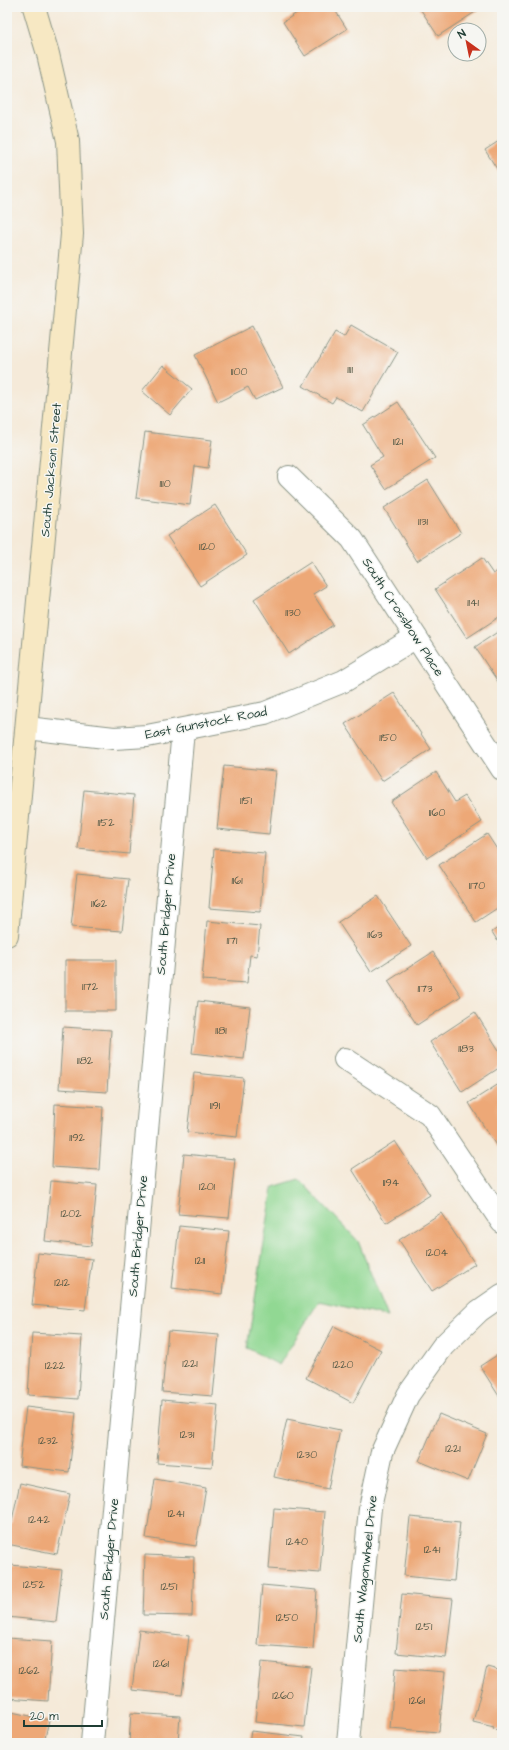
<svg xmlns="http://www.w3.org/2000/svg" width="509" height="1750" viewBox="0 0 509 1750" font-family="'Architects Daughter',sans-serif">
<rect width="100%" height="100%" fill="#f6f6f2"/>
<filter id="ink" filterUnits="userSpaceOnUse"><feTurbulence type="fractalNoise" baseFrequency=".025" numOctaves="2"/><feDisplacementMap in="SourceGraphic" scale="8" xChannelSelector="R" yChannelSelector="G"/><feConvolveMatrix kernelMatrix="1 2 1 2 8 2 1 2 1" color-interpolation-filters="sRGB"/></filter>
<filter id="wash" filterUnits="userSpaceOnUse"><feTurbulence type="fractalNoise" baseFrequency=".012" numOctaves="4" result="noise"/><feDisplacementMap in="SourceGraphic" scale="16" xChannelSelector="R" yChannelSelector="G"/><feGaussianBlur stdDeviation="0.9" result="paint"/><feColorMatrix in="noise" values="0 0 0 0 0 0 0 0 0 0 0 0 0 0 0 0 0 1.4 0 .05"/><feComposite in="paint" operator="in"/></filter>
<g filter="url(#wash)">
<rect width="100%" height="100%" fill="#f5ead9"/>
<path fill="#91d893" stroke="#588a64" d="M299,1179L358,1241L388,1317L319,1301L279,1365L247,1348L273,1187Z"/>
<g id="blocks">
<path fill="#eda877" d="M306,7H333L347,29L305,56L283,22Z
M419,7H483L438,36Z
M502,139V177L485,150Z
M351,325L398,352L363,412L336,397L332,403L303,386L335,332L344,337Z
M252,326L283,387L255,400L248,387L218,402L195,355Z
M163,365L192,389L170,415L142,391Z
M398,402L435,458L386,489L370,465L383,457L363,425Z
M145,432L212,440L208,468L195,466L190,505L136,498Z
M428,480L461,533L417,561L384,508Z
M215,505L247,555L200,586L167,536Z
M482,558L493,574L502,568V615L467,638L435,589Z
M311,562L326,586L313,594L333,625L289,654L254,599Z
M502,629V688L475,647Z
M394,693L431,749L382,781L345,724Z
M224,766L276,771L269,834L217,829Z
M436,772L455,802L465,796L482,822L427,858L391,802Z
M84,790L134,795L129,854L78,849Z
M487,834L502,857V905L476,922L439,865Z
M214,849L265,853L260,912L209,908Z
M77,874L128,879L122,931L71,927Z
M378,896L411,946L371,972L338,922Z
M207,921L260,926L257,956L250,955L247,983L202,980Z
M502,925V948L492,932Z
M433,952L461,996L417,1025L388,981Z
M65,960H116V1011H65Z
M198,1001L250,1007L244,1059L192,1053Z
M475,1012L502,1055V1066L462,1092L430,1042Z
M63,1027L111,1030L107,1092L59,1089Z
M194,1073L244,1078L237,1137L187,1132Z
M502,1082V1144L497,1147L469,1103Z
M55,1104L103,1107L99,1170L52,1167Z
M395,1141L430,1195L386,1223L352,1169Z
M184,1154L235,1159L229,1218L178,1214Z
M51,1181L97,1185L91,1246L45,1241Z
M441,1213L475,1264L432,1291L399,1240Z
M179,1226L229,1231L222,1294L172,1288Z
M38,1253L92,1259L85,1310L32,1305Z
M334,1326L381,1350L353,1403L306,1378Z
M168,1331L219,1335L213,1396L162,1392Z
M32,1333L82,1336L78,1399L28,1395Z
M502,1352V1401L480,1366Z
M162,1400L218,1405L212,1467L157,1463Z
M26,1407L76,1413L69,1472L19,1466Z
M439,1414L487,1434L468,1481L419,1461Z
M287,1419L340,1430L328,1489L274,1477Z
M155,1479L206,1488L196,1546L146,1538Z
M20,1483L70,1494L57,1554L7,1544Z
M274,1508L325,1512L320,1573L269,1569Z
M410,1517L460,1522L454,1581L404,1576Z
M145,1555L194,1557L192,1616L143,1615Z
M11,1565L62,1570L56,1622L7,1617V1598Z
M262,1585L317,1590L313,1649L257,1645Z
M402,1594L453,1599L446,1658L396,1653Z
M139,1630L189,1636L182,1695L132,1690Z
M7,1638L52,1641L48,1701L7,1698Z
M261,1662L311,1667L304,1727L255,1722Z
M487,1667L502,1671V1731L493,1729L494,1727L473,1722Z
M395,1668L445,1672L439,1732L390,1728Z
M7,1711L49,1720L44,1743H7Z
M131,1713L180,1716L178,1743H129Z
M251,1731L304,1737L303,1743H249Z"/>
</g>
</g>
<g filter="url(#ink)">
<use href="#blocks" fill-opacity="0" stroke="#8a9486" stroke-width="1"/>
<g fill="none" stroke-linecap="round" stroke-linejoin="round">
<g stroke="#8a9486" stroke-width="24">
<path id="street" d="M289,477L352,539L502,769
M27,728L114,738L147,736L265,713L344,681L416,637
M345,1059L430,1115L502,1222
M92,1743L183,730
M348,1743L370,1508L382,1452L408,1395L443,1346L479,1311L502,1295"/>
</g>
<g stroke="#8a9486" stroke-width="24">
<path id="secondary" d="M7,935L72,234L68,141L48,54L34,7"/>
</g>
<use href="#street" stroke="#fff" stroke-width="22"/>
<use href="#secondary" stroke="#f7e8c3" stroke-width="22"/>
</g>
</g>
<g text-anchor="middle" dominant-baseline="central" stroke-width="3" stroke-linejoin="round" paint-order="stroke">
<g font-size="11" fill="#525845">
<text x="350" y="369">1111</text>
<text x="239" y="371">1100</text>
<text x="398" y="441">1121</text>
<text x="165" y="483">1110</text>
<text x="423" y="521">1131</text>
<text x="207" y="546">1120</text>
<text x="473" y="602">1141</text>
<text x="293" y="612">1130</text>
<text x="388" y="737">1150</text>
<text x="246" y="800">1151</text>
<text x="437" y="812">1160</text>
<text x="106" y="822">1152</text>
<text x="237" y="880">1161</text>
<text x="477" y="885">1170</text>
<text x="99" y="903">1162</text>
<text x="375" y="934">1163</text>
<text x="232" y="940">1171</text>
<text x="90" y="986">1172</text>
<text x="425" y="988">1173</text>
<text x="221" y="1030">1181</text>
<text x="466" y="1048">1183</text>
<text x="85" y="1060">1182</text>
<text x="215" y="1105">1191</text>
<text x="77" y="1137">1192</text>
<text x="391" y="1182">1194</text>
<text x="207" y="1186">1201</text>
<text x="71" y="1213">1202</text>
<text x="437" y="1252">1204</text>
<text x="200" y="1260">1211</text>
<text x="62" y="1282">1212</text>
<text x="190" y="1363">1221</text>
<text x="343" y="1364">1220</text>
<text x="55" y="1365">1222</text>
<text x="187" y="1434">1231</text>
<text x="48" y="1440">1232</text>
<text x="453" y="1448">1221</text>
<text x="307" y="1454">1230</text>
<text x="176" y="1513">1241</text>
<text x="39" y="1519">1242</text>
<text x="297" y="1541">1240</text>
<text x="432" y="1549">1241</text>
<text x="34" y="1584">1252</text>
<text x="169" y="1586">1251</text>
<text x="287" y="1617">1250</text>
<text x="424" y="1626">1251</text>
<text x="161" y="1663">1261</text>
<text x="29" y="1670">1262</text>
<text x="283" y="1695">1260</text>
<text x="417" y="1700">1261</text>
</g>
<g font-size="13" fill="#1f3d34" stroke="#f6f6f2">
<text transform="translate(51 470) rotate(-85)">South Jackson Street</text>
<text transform="translate(403 617) rotate(57)">South Crossbow Place</text>
<text transform="translate(206 723) rotate(-11)">East Gunstock Road</text>
<text transform="translate(166 914) rotate(-85)">South Bridger Drive</text>
<text transform="translate(138 1236) rotate(-85)">South Bridger Drive</text>
<text transform="translate(109 1559) rotate(-85)">South Bridger Drive</text>
<text transform="translate(365 1569) rotate(-84)">South Wagonwheel Drive</text>
</g>
</g>
<rect width="509" height="1750" fill="none" stroke="#f6f6f2" stroke-width="24"/>
<g transform="translate(467 42) rotate(327)"><circle r="19" fill="#f6f6f2" stroke="#a0aca6"/>
<path d="M0-3L7 15L0 10L-7 15Z" fill="#c8321e"/>
<text y="-6" font-size="11" font-weight="bold" text-anchor="middle" fill="#1f3d34">N</text>
</g>
<path d="M24 1720v6h78v-6" fill="none" stroke="#1f3d34" stroke-width="2"/>
<text x="30" y="1720" font-size="12" fill="#1f3d34" stroke="#f6f6f2" stroke-width="3" paint-order="stroke">20 m</text>
</svg>
